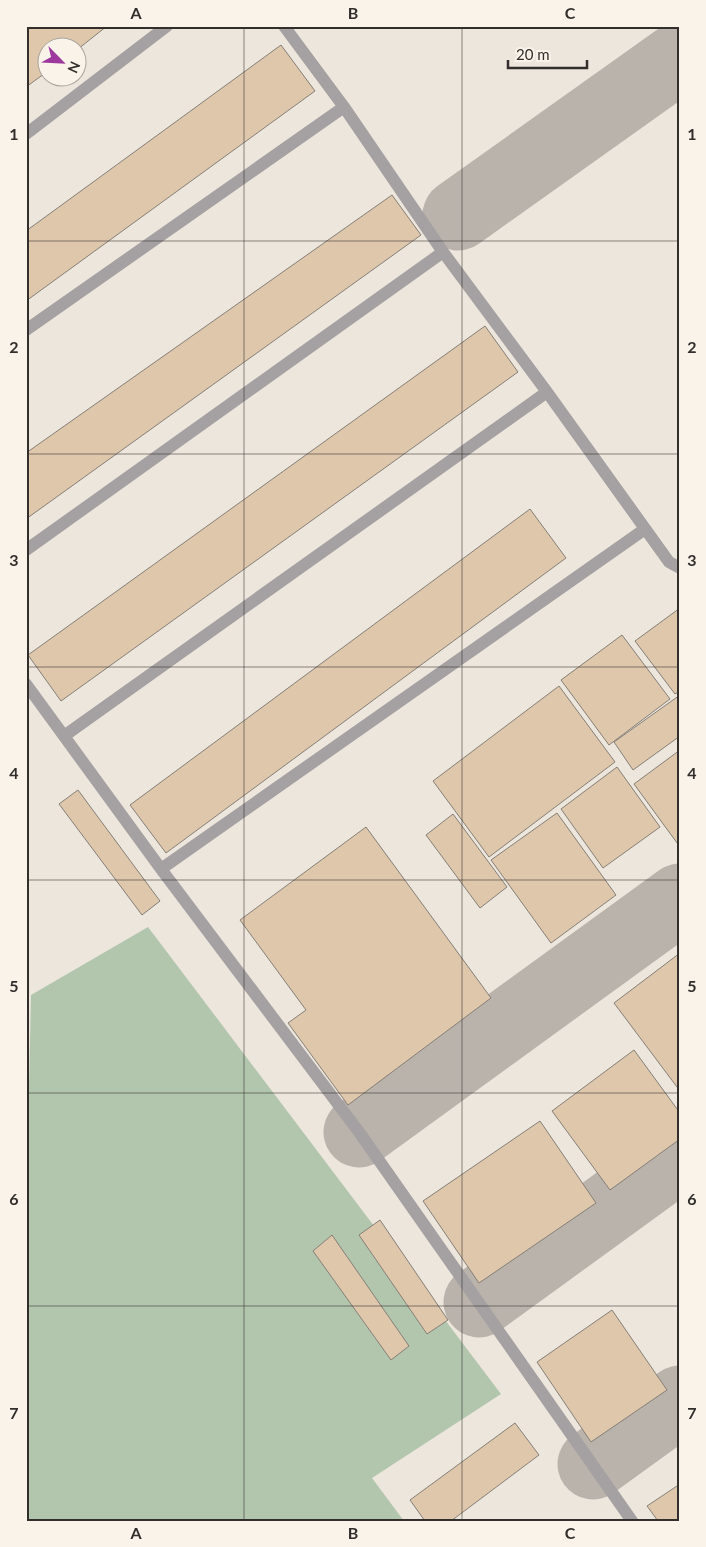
<svg xmlns="http://www.w3.org/2000/svg" width="706" height="1547" viewBox="0 0 706 1547" font-family="Lato,sans-serif">
<rect width="100%" height="100%" fill="#ede6dd"/>
<path fill="#b2c5ad" d="M148,927L501,1394L372,1478L404,1521H26V1230L31,995Z"/>
<g fill="none" stroke-linecap="round" stroke-linejoin="round">
<path stroke="#b9b3ac" stroke-width="71" d="M458,215L680,57
M359,1132L680,899
M479,1302L680,1156
M593,1464L680,1401"/>
</g>
<path fill="#dec7ab" stroke="#857f77" d="M26,26H107L78,49L48,48V71L26,87Z
M281,45L315,91L26,301V231Z
M392,195L421,235L26,519V453Z
M485,326L518,372L61,701L28,655Z
M530,509L566,558L166,853L130,805Z
M680,608V691L675,694L635,641Z
M622,635L670,699L609,745L561,680Z
M559,686L615,762L489,857L433,781Z
M680,695V736L633,770L614,742Z
M680,750V847L634,784Z
M617,767L660,827L603,868L561,809Z
M78,790L160,901L142,915L59,804Z
M557,813L616,895L551,943L491,860Z
M453,814L507,887L480,908L426,835Z
M366,827L491,998L348,1105L288,1023L306,1010L240,920Z
M680,953V1091L614,1003Z
M634,1050L680,1113V1139L610,1190L552,1111Z
M540,1121L596,1203L479,1283L423,1201Z
M380,1220L448,1320L427,1334L359,1235Z
M332,1235L409,1346L391,1360L313,1251Z
M612,1310L667,1390L591,1442L537,1362Z
M515,1423L539,1455L451,1521H425L410,1500Z
M680,1484V1521H658L647,1506Z"/>
<g fill="none" stroke-linecap="round" stroke-linejoin="round">
<path stroke="#a5a0a1" stroke-width="12" d="M284,26L344,107L443,252L547,392L669,562L680,568
M26,134L167,26
M26,330L344,107
M26,550L443,252
M26,684L161,869L359,1132L632,1521
M64,736L547,392
M161,869L645,529"/>
</g>
<path fill="none" stroke="#312e2b" stroke-width="1" stroke-opacity="0.55" d="M244,26V1521M462,26V1521M26,241H680M26,454H680M26,667H680M26,880H680M26,1093H680M26,1306H680"/>
<rect width="706" height="1547" fill="none" stroke="#faf3ea" stroke-width="55"/>
<g transform="translate(62 62) rotate(114)"><circle r="24" fill="#faf3ea" stroke="#aaa49e"/>
<path d="M0-4L9 19L0 12L-9 19Z" fill="#9d389d"/>
<text y="-8" font-size="14" font-weight="bold" text-anchor="middle" fill="#312e2b">N</text>
</g>
<path d="M508 60v8h79v-8" fill="none" stroke="#312e2b" stroke-width="2.5"/>
<text x="516" y="60" font-size="15" fill="#312e2b" stroke="#faf3ea" stroke-width="4" paint-order="stroke">20 m</text>
<rect x="28" y="28" width="650" height="1492" fill="none" stroke="#312e2b" stroke-width="2"/>
<g font-size="16" text-anchor="middle" font-weight="bold" fill="#312e2b">
<text x="136" y="19">A</text>
<text x="353" y="19">B</text>
<text x="570" y="19">C</text>
<text x="14" y="140">1</text>
<text x="692" y="140">1</text>
<text x="14" y="353">2</text>
<text x="692" y="353">2</text>
<text x="14" y="566">3</text>
<text x="692" y="566">3</text>
<text x="14" y="779">4</text>
<text x="692" y="779">4</text>
<text x="14" y="992">5</text>
<text x="692" y="992">5</text>
<text x="14" y="1205">6</text>
<text x="692" y="1205">6</text>
<text x="14" y="1419">7</text>
<text x="692" y="1419">7</text>
<text x="136" y="1539">A</text>
<text x="353" y="1539">B</text>
<text x="570" y="1539">C</text>
</g>
</svg>
